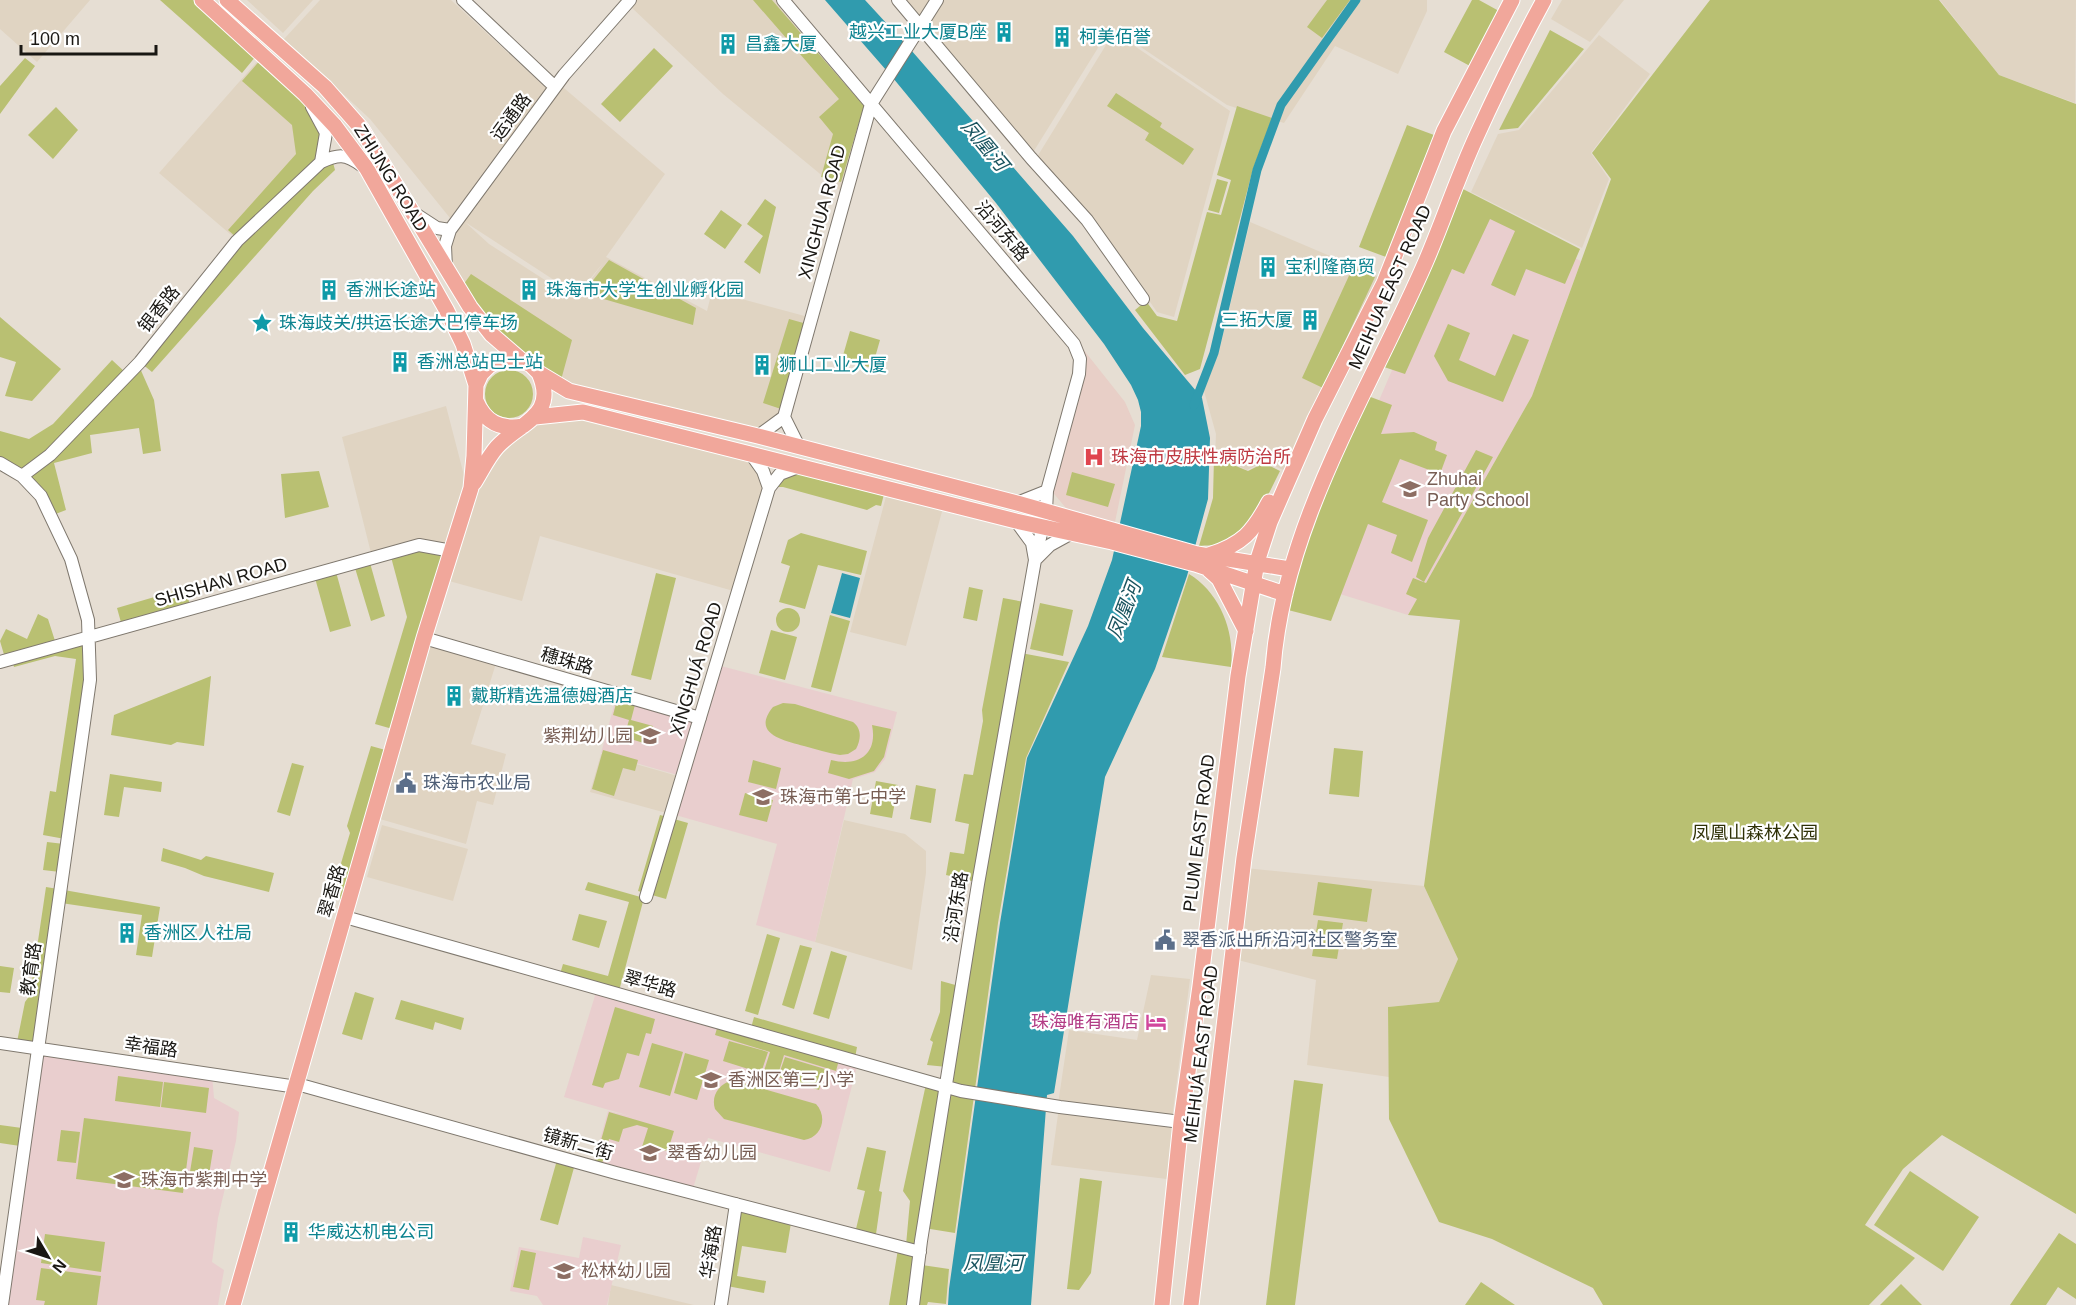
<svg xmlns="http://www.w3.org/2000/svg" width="2076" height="1305" viewBox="0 0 2076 1305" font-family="Arial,'Noto Sans SC',sans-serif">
<rect width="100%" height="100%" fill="#e6ded3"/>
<path fill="#e0d4c2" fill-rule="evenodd" d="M0,0H90L37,62L0,29Z
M247,0H313L283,33Z
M320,0H451L547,89L450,218L370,119L284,39Z
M635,0H778L867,105L842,192L723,94L630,6Z
M902,0H1427V11L1398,74L1335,46L1284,123L1227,105L1111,27L1032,154Z
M1562,0H1624L1590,42L1551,19Z
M1940,0H2076L2075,103L1999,75Z
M1114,32L1230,111L1174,317L1157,312L1089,215L1037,157Z
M1599,35L1650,74L1591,153L1609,179L1582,248L1471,192L1498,134L1519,130Z
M262,56L325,133L237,240L159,173Z
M558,83L665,174L606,257L707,311L712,291L812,318L784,417L758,436L569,391L539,373L446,267L450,230ZM465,222L577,295L603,263L576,300L489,244Z
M1250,222L1382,278L1304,442L1283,470L1264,461L1247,470L1215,456L1216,434L1204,391L1220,348Z
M446,406L467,487L452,550L372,557L342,437Z
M583,413L751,454L768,488L737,592L540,536L522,601L449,581L480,475L497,448L536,418Z
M888,489L944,504L906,646L850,632Z
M432,641L497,660L471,744L506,754L493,805L477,801L466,844L380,819Z
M601,754L681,777L670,814L590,792Z
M844,820L905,834L926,851V873L912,970L815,942Z
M382,825L468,849L453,901L367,877Z
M1245,868L1424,886L1458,959L1439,1002L1388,1007L1389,1077L1307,1065L1316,980L1234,959Z
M1151,975L1190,979L1172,1119L1058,1104L1069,1030L1137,1040Z
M1059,1107L1181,1122L1175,1180L1051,1165Z
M611,1285L694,1305H608Z"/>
<path fill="#e9cece" d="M1463,205L1581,261L1532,396L1408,615L1301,582Z
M717,665L897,712L885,759L875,772L853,779L815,942L756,925L777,844L672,814Z
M617,695L699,718L681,776L601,753Z
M597,989L858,1062L830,1172L708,1138L692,1192L592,1168L608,1111L630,1116L564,1097Z
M38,1049L212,1075L214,1098L239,1112L236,1141L218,1218L212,1262L224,1270L218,1305H3Z
M583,1237L621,1245L607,1305H543L537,1296L510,1291L519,1247L579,1258Z"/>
<path fill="#e8cfc7" d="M1075,339L1125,402L1135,425L1114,527L1071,514L1050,489L1082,374Z"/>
<path fill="#b9c072" d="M160,0H195L256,56L242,73Z
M753,0H772L864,106L841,182L821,177L833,134L819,117L839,99Z
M1327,0H1350L1322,38L1307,27Z
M1472,0H1479L1499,11L1470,66L1444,52Z
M1710,0H1939L1999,75L2076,104V1214L1942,1135L1903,1169L1865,1225L1915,1258L1869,1305H1603L1593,1288L1492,1239L1439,1222L1389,1119L1388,1007L1439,1002L1458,959L1424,886L1460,620L1408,615L1417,599L1406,594L1413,578L1426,583L1532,396L1611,179L1592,153Z
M1550,30L1584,49L1518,128L1499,130Z
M654,48L673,66L620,122L601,104Z
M25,58L35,66L0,114V86Z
M262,58L303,96L323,133L319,160L237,238L228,230L296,154L292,125L242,81Z
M1116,93L1162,123L1160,127L1194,149L1183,165L1145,140L1149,133L1107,106Z
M1237,106L1272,118L1253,169L1200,369L1185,375L1135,310L1146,301L1157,316L1177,321L1207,212L1221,215L1231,180L1217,175Z
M56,107L78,130L53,159L28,135Z
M1407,125L1434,135L1386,257L1359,247Z
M332,159L335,170L313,191L152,372L141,363L239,243Z
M1217,179L1228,182L1219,213L1208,210Z
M1461,188L1580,249L1565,284L1526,269L1515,296L1491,285L1515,231L1490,219L1464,274L1452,269L1405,374L1381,366Z
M765,199L776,207L760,274L744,262L763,236L747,224Z
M721,210L742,225L725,249L704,234Z
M609,260L696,308L693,325L583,293Z
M1353,267L1375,277L1323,388L1302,378Z
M471,274L572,340L561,380L495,329L463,285Z
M0,317L61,369L32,401L5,396L16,362L0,357Z
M789,319L807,324L781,409L763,403Z
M1448,324L1470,333L1459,360L1495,376L1513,334L1529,340L1503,402L1448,381L1434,356Z
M850,331L880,340L872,368L842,359Z
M112,360L126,373L50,452L21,473L0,461V431L29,439L53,424Z
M139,366L154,400L161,451L143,454L139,428L90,435L92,453L54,463L66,510L53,515L25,476Z
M485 394a24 24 0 1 1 48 0a24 24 0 1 1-48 0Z
M1368,396L1392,405L1381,434L1414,432L1437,442L1435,450L1447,455L1440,474L1400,459L1382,502L1428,520L1412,562L1391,553L1397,535L1368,524L1331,621L1288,610L1294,570L1318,509Z
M1476,450L1493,457L1424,582L1416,577L1428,538Z
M1214,457L1248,471L1264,463L1280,471C1266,499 1254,529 1222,543C1216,546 1206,545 1199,546L1213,498Z
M802,469L885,490L881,506L876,505L867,510L783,487H773L782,476Z
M319,471L329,507L285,518L281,474Z
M1072,472L1115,484L1108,507L1066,495Z
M801,533L867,551L861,575L818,565L805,609L779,602L790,566L781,563L788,540Z
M418,549L448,554L396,730L375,724L407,617L391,557Z
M370,563L385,616L371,621L355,568Z
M336,572L351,626L330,632L315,578Z
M656,573L676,578L651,680L631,675Z
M1189,574C1220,593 1235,631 1231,667L1162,657Z
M969,587L983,590L977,621L963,618Z
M185,588L190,605L122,626L117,608Z
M1003,598L1024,602L976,882L946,875L950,852L964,854L969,824L955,821L964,774L973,775L983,721L982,710Z
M1040,603L1073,610L1063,656L1030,649Z
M776 620a12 12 0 1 1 24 0a12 12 0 1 1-24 0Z
M38,614L48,619L56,644L5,658L0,641L6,629L27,639Z
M830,615L850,621L831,692L811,687Z
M771,630L797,637L785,680L759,673Z
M88,640V679L65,839L43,835L50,791L56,792L76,659L55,656L14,667L12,661Z
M1021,653L1069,662L1026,758L998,923L955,1233L924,1228Z
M211,676L204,746L177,742L171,745L111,735L114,715Z
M618,696L636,701L631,720L653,726L647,744L624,737L629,720L613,715Z
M783,703L795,704L853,722C862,729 861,739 856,749L848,754L840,755C828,753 816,749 804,746C783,740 751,734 773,707Z
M872,725L891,729L884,757L874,771L849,779L828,773L831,760C858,767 878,755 872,725Z
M371,746L389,751L347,900L331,897L350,833L347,826Z
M1334,748L1363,751L1359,797L1329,794Z
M603,750L638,760L635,771L623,768L614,796L592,789Z
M753,760L781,768L776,789L748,782Z
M292,763L304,766L290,816L277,812Z
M110,774L162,782L161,792L124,787L119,817L104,815Z
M876,781L898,785L892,818L870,814Z
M916,785L936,789L931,823L910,819Z
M745,793L773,800L767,822L739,815Z
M660,815L688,823L666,899L638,891Z
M47,842L64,844L60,872L43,870Z
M163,848L201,860L206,856L274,873L269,892L204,876L185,868L161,861Z
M588,882L644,898L619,991L560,974L563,964L608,976L629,902L585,890Z
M1318,882L1372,889L1367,922L1313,915Z
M46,887L58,889L35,1045L17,1042L25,1002L30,995Z
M64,890L160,907L152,957L136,955L142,915L61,903Z
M579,914L607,921L599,948L572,940Z
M1318,920L1343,923L1337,959L1312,956Z
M767,934L780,938L758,1015L745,1011Z
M800,945L812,948L794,1009L782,1005Z
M831,951L847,956L829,1019L813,1014Z
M0,966L14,968L10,993L0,992Z
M941,981L959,986L947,1067L927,1065L933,1042L930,1040L940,1012Z
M355,992L374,998L362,1040L342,1034Z
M401,1000L464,1018L461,1030L435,1022L433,1030L395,1019Z
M615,1007L655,1019L651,1034L646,1033L639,1056L627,1053L619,1079L605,1083L603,1088L592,1085Z
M754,1017L857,1047L855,1058L751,1028Z
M718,1025L839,1060L836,1071L784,1055L777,1078L763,1074L770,1052L715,1035Z
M729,1041L768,1052L761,1073L723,1061Z
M652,1043L683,1052L670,1096L639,1087Z
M685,1053L709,1060L697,1100L674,1093Z
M785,1057L825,1069L819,1090L778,1077Z
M118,1076L163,1082L160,1107L115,1101Z
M732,1080L816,1104C828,1117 822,1137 804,1140L724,1119L715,1109C711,1096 718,1085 732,1080Z
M1294,1080L1323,1084L1295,1305H1266Z
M164,1082L209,1088L206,1113L161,1107Z
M926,1084L943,1089L917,1249L906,1245L910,1201L903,1191Z
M609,1112L674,1131L668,1150L653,1153L641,1150L648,1128L637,1125L623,1129L619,1142L609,1139L601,1167L594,1165Z
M84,1118L191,1132L183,1193L76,1179Z
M0,1125L22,1128L20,1146L0,1143Z
M61,1130L80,1132L76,1163L57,1161Z
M194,1147L213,1150L208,1181L189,1178Z
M867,1147L886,1151L879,1191L882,1192L876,1234L856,1229L865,1191L857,1189Z
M557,1160L575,1164L558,1225L540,1220Z
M1910,1171L1979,1217L1943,1271L1874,1225Z
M1080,1178L1102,1181L1091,1273L1079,1290L1067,1289Z
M739,1209L791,1223L786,1253L742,1246L737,1276L766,1281L764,1293L727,1286Z
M2059,1233L2076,1244V1299L2058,1287L2046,1305H2010Z
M45,1234L105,1242L101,1272L41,1263Z
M898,1249L916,1254L910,1305H889Z
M521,1250L536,1253L529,1290L513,1287Z
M922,1265L949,1269L946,1304L928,1302L927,1305H917Z
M41,1268L101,1276L97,1305H44L45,1301L36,1300Z
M1481,1282L1515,1305H1465Z
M1901,1284L1922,1305H1880Z"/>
<path fill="#309bae" d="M825,0H865L911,50L1073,236L1143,328L1202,398L1210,438L1208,499L1187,576L1155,669L1105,777L1054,1093L1047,1095L1031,1305H948L949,1289L1000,923L1027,758L1088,626L1112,560L1141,426V412L1138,400L1131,385L1104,344L996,203L893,78Z
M842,573L860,578L850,618L831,613Z"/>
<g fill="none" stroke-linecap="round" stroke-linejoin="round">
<path stroke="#309bae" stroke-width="9" d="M1194,405L1214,353L1257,170L1281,105L1356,0"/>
<g stroke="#7f786e" stroke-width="14">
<path id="minor" d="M463,0L555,87
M783,0L1074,344L1080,359L1079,374L1047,491L1017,503
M898,0L1031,158L1087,220L1143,299
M312,107L326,133L321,162
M414,213L437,228L450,230
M446,268L445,246L450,230L564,75L630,0
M784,417L799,447
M758,436L784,417L871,104L937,0
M0,463L22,476L41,496L71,559L88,620L90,680L2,1305
M22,476L50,455L140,362L237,241L321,162C339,154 345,154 361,165
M769,488L780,474L801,466
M1036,556L1046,511L1047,491
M1036,559L1050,545L1070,534
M424,638L700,718
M0,662L419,545L452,551
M646,897L769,488L763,471L751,454
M345,917L961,1091L1060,1107L1181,1122
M0,1043L297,1087
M297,1084L616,1173L920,1252
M721,1305L736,1204
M913,1305L921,1241L978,884L1035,560L1032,543L1016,521"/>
</g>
<g stroke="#fff" stroke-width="17">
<path id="major" d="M202,0L305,94L335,126L367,169L447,311L463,344L476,385
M227,0L325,87L361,128L470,307L491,334L521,360
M476,401C485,422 500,430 523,426
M535,417L583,412L1016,521L1112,542L1195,564L1285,594
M474,483C481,472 488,457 497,447C520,422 558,416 539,373
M1209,555C1243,544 1253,532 1269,502
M1209,570L1219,579L1246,631
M233,1305L424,638L471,488L474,456L476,385L481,374L489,366L499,360L510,358L521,360L531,365L539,373L569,391L758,436L1017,503L1197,554L1290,569
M1162,1305L1181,1122L1200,986L1238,676L1257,562L1270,522L1315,419L1384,283L1444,131L1512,0
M1191,1305L1244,858L1273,668C1284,522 1369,393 1426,261C1444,219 1458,176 1477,135C1498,89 1520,44 1544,0"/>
</g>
<use href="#minor" stroke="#fff" stroke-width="12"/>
<use href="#major" stroke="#f1a79b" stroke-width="15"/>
</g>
<defs>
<g id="building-bare" transform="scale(1.62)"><path d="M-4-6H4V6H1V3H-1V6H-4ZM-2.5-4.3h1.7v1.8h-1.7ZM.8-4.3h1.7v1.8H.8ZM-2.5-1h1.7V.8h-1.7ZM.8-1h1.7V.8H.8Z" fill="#0f9aa8" stroke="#fff" stroke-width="2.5" paint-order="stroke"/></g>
<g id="sight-bare" transform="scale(1.62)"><path d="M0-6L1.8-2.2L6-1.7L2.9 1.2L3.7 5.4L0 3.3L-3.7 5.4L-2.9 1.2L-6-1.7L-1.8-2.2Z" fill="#0f9aa8" stroke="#fff" stroke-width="2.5" paint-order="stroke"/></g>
<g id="hospital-bare" transform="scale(1.62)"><path d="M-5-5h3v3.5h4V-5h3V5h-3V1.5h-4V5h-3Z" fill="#e0444e" stroke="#fff" stroke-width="2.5" paint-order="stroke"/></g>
<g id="university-bare" transform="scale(1.62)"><path d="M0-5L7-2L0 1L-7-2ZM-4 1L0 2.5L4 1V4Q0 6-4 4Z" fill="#8d6e63" stroke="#fff" stroke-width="2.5" paint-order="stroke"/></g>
<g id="school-bare" transform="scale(1.62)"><path d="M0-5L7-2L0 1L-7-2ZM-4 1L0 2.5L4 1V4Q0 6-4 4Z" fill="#8d6e63" stroke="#fff" stroke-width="2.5" paint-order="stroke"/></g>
<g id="civic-bare" transform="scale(1.62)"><path d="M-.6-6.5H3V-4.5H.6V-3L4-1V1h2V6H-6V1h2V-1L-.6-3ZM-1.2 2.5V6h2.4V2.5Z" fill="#5c6f8a" stroke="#fff" stroke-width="2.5" paint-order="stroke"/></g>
<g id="hotel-bare" transform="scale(1.62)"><path d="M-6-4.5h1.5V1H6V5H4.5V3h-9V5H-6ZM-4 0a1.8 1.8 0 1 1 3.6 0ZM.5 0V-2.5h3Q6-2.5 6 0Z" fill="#d1479c" stroke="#fff" stroke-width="2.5" paint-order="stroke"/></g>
</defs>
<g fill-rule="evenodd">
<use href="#building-bare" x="1004" y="32"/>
<use href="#building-bare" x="1062" y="37"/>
<use href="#building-bare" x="728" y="44"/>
<use href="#building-bare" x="1268" y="267"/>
<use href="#building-bare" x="329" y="290"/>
<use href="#building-bare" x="529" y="290"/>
<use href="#building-bare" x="1310" y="320"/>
<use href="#sight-bare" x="262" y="323"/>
<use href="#building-bare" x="400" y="362"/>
<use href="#building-bare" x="762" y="365"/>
<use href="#hospital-bare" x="1094" y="457"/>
<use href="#university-bare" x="1410" y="489"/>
<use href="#building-bare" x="454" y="696"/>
<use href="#school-bare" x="650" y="736"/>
<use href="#civic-bare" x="406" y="783"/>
<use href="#school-bare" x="763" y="797"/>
<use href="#building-bare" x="127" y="933"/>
<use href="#civic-bare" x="1165" y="940"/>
<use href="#hotel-bare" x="1156" y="1022"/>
<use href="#school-bare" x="711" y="1080"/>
<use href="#school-bare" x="650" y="1153"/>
<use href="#school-bare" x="124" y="1180"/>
<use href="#building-bare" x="291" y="1232"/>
<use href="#school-bare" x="564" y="1271"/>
</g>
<g text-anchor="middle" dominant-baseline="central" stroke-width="4.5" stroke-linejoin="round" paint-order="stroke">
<g font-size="18" fill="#0d838f" stroke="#fff" text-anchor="start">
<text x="987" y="32" text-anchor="end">越兴工业大厦B座</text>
<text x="1079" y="37">柯美佰誉</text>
<text x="745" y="44">昌鑫大厦</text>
<text x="1285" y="267">宝利隆商贸</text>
<text x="346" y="290">香洲长途站</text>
<text x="546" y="290">珠海市大学生创业孵化园</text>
<text x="1293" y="320" text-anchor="end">三拓大厦</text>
<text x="279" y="323">珠海歧关/拱运长途大巴停车场</text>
<text x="417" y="362">香洲总站巴士站</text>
<text x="779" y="365">狮山工业大厦</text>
<text x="471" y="696">戴斯精选温德姆酒店</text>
<text x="144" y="933">香洲区人社局</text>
<text x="308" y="1232">华威达机电公司</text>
</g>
<g font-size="18" fill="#191713" stroke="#fff">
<text transform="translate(511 117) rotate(-54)">运通路</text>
<text transform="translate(391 178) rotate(58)">ZHIJNG ROAD</text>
<text transform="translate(822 212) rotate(-75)">XINGHUA ROAD</text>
<text transform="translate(1002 231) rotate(50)">沿河东路</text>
<text transform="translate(1390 287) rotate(-66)">MEIHUA EAST ROAD</text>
<text transform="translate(159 309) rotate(-51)">银香路</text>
<text transform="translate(221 582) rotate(-16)">SHISHAN ROAD</text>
<text transform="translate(567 661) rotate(16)">穗珠路</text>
<text transform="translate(696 669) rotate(-73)">XĪNGHUÁ ROAD</text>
<text transform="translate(1199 833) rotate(-83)">PLUM EAST ROAD</text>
<text transform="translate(332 891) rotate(-74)">翠香路</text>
<text transform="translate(956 907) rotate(-81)">沿河东路</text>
<text transform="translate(31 969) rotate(-82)">教育路</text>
<text transform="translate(650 984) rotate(16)">翠华路</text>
<text transform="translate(151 1047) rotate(8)">幸福路</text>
<text transform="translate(1201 1054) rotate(-83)">MÉIHUÁ EAST ROAD</text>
<text transform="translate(578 1144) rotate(16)">镜新二街</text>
<text transform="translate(711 1252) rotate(-81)">华海路</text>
</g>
<g font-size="18" fill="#be3a42" stroke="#fff" text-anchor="start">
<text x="1111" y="457">珠海市皮肤性病防治所</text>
</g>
<g font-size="18" fill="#785e54" stroke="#fff" text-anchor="start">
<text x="1427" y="479">Zhuhai<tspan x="1427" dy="21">Party School</tspan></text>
<text x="633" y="736" text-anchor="end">紫荆幼儿园</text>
<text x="780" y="797">珠海市第七中学</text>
<text x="728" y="1080">香洲区第三小学</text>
<text x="667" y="1153">翠香幼儿园</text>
<text x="141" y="1180">珠海市紫荆中学</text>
<text x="581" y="1271">松林幼儿园</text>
</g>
<g font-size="18" fill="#4e5e75" stroke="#fff" text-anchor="start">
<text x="423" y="783">珠海市农业局</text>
<text x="1182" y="940">翠香派出所沿河社区警务室</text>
</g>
<g font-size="18" fill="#2f3107" stroke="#fff">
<text x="1755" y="833">凤凰山森林公园</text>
</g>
<g font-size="18" fill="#b23c85" stroke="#fff" text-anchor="end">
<text x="1139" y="1022">珠海唯有酒店</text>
</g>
<g font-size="20" font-style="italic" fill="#1a545f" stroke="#fff">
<text transform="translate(985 145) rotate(50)">凤凰河</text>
<text transform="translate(1124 610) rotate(-69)">凤凰河</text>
<text x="993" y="1263">凤凰河</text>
</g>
</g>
<g transform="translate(48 1257) rotate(129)" stroke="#ffffff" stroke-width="4.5" paint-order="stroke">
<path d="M0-4.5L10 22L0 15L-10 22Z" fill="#191713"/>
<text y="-9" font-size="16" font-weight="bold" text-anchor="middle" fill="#191713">N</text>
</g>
<path d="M21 45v9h135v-9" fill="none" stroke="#191713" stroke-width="3"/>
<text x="30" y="45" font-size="18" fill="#191713" stroke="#ffffff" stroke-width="4.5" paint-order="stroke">100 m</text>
</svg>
